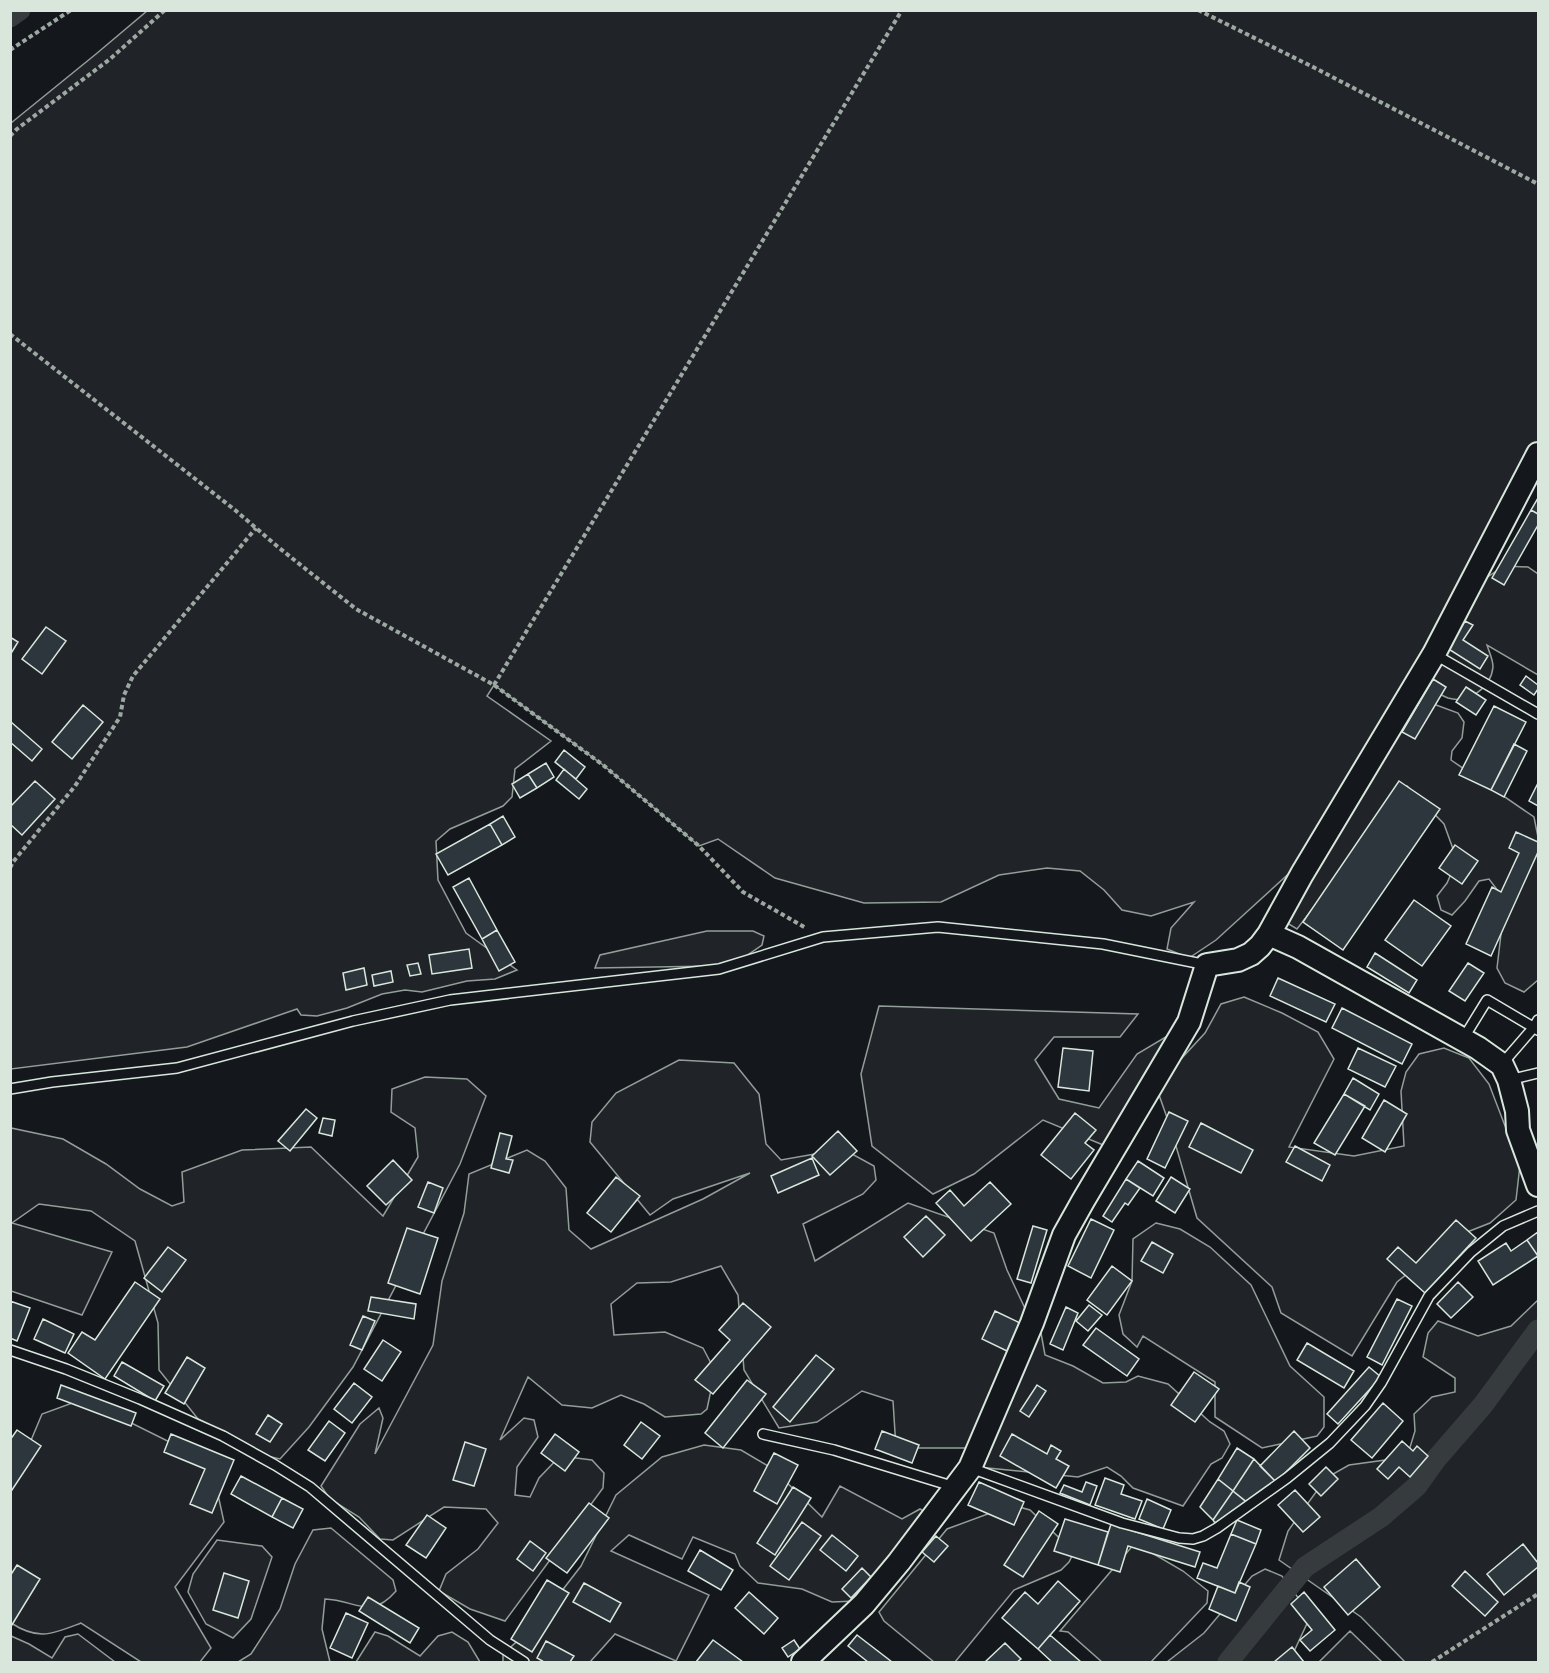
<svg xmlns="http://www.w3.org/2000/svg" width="1549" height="1673" viewBox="0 0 1549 1673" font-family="'PT Sans',sans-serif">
<rect width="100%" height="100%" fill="#14181c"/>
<path fill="#202428" stroke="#939e99" stroke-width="1.5" d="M147,11H1538V471L1307,857L1216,940L1189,958L1167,949L1171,928L1194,902L1151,916L1122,910L1104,890L1080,871L1047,868L999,875L941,902L864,903L775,878L718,839L699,846L603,765L494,685L487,696L551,741L515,769L512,797L503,806L450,829L436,841L438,880L466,933L517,970L495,979L467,981L422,992L405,990L382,994L347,1008L317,1016L301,1015L297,1009L187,1047L11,1069V123L96,54Z
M1504,566L1528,567L1538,574V675L1487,645C1489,652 1493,659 1493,667C1491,688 1468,704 1448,698C1440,695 1431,689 1423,685L1486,578Z
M1428,702L1458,713L1464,722L1462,738L1452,751L1451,760L1534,817L1538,837V980L1524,992L1505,983L1497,968L1505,900L1489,879L1479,881L1465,901L1452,915L1441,910L1437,896L1447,883L1457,860L1444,824L1407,786L1297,929L1287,923L1336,831L1404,716Z
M707,931H753L764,936L762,945L746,956L714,966L595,968L600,955Z
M1244,997L1282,1013L1318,1032L1334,1059L1289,1147L1354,1156L1404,1146L1401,1091L1406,1072L1419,1054L1444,1048L1469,1058L1489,1084L1520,1165L1516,1200L1490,1223L1452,1238L1397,1282L1352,1356L1281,1313L1272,1287L1197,1218L1171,1129L1158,1092L1168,1073L1205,1033L1221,1004Z
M879,1006L1138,1014L1120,1037H1054L1035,1060L1059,1099L1099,1108L1137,1054L1169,1035L1108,1147L1043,1120L974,1174L933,1194L872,1146L861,1074Z
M679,1060L734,1063L759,1094L766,1144L781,1160L843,1149L874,1166L876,1180L863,1194L803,1224L815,1261L908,1203L994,1233L1007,1270L1029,1317L973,1448H896L893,1401L862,1391L817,1422L779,1428L744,1370L738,1295L721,1266L671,1282L637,1283L611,1304L614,1335L665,1332L703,1348L715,1371L707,1409L701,1414L665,1417L644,1404L621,1395L592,1408L562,1405L528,1377L500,1440L524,1418L534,1420L538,1437L517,1467L515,1495L530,1497L539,1478L560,1456L592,1460L604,1473L603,1488L505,1621L470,1609L439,1591L446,1574L478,1549L498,1523L486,1509L444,1507L393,1540L380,1539L359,1517L330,1499L321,1486L360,1424L379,1408L383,1418L375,1454L433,1345L442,1281L464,1213L469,1174L527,1150L545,1161L566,1188L569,1230L591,1249L703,1199L750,1173L673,1199L650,1215L590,1142L592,1122L616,1093Z
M425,1077L467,1079L486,1096L460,1164L353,1367L309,1427L280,1459L267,1456L198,1419L159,1370L158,1323L135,1241L91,1211L39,1204L12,1223L112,1252L82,1315L11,1291V1128L63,1139L106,1164L140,1189L172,1206L184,1202L182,1172L242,1150L311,1147L383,1216L418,1157L415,1128L391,1112L392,1089Z
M1156,1223L1180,1229L1210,1247L1251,1285L1290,1366L1324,1397V1427L1317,1436L1262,1448L1215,1417V1382L1143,1336L1137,1347L1123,1334L1119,1315L1132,1281L1133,1239Z
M1538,1300V1662H1405L1361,1617L1279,1560L1288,1531L1326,1478L1349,1465L1407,1457L1415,1431L1414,1414L1432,1397L1455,1392V1378L1423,1357L1428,1333L1438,1321L1478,1336L1511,1326Z
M1039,1322L1045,1355L1073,1366L1103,1383L1126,1382L1138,1376L1168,1384L1210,1422L1224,1431L1230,1444L1222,1458L1211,1464L1183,1506L1133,1488L1121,1476L1107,1467L1078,1477L978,1467Z
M83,1399L208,1461L215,1481L224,1522L175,1587L211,1648L200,1662H141L81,1623C52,1634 39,1641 11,1623V1488L42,1414Z
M704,1445L741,1450L773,1469L822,1517L840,1486L902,1519L920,1509L926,1513L856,1601L832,1602L802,1589L758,1583L740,1566L735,1554L693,1537L682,1559L629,1535L611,1551L709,1595L676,1661L615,1634L590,1662H503V1654L537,1623L581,1566L616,1495L662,1457Z
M1012,1505L1030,1510L1074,1552L1069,1562L1061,1570L1014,1590L955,1662H934L884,1621L879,1612L947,1529Z
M331,1528L393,1580L396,1591C370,1621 356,1600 325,1599L322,1629L330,1662H238L251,1654L280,1609L295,1564L313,1530Z
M217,1540L262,1546L272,1557L251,1619L233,1638L206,1624L188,1592L193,1574Z
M1135,1543L1183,1571L1208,1591L1207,1603L1151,1662H1102L1068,1632L1060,1631Z
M1265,1569L1282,1576L1311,1615L1289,1662H1167L1204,1633L1252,1576Z
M1350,1631L1382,1662H1319Z
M375,1632L388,1636L420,1656L438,1636L452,1632L468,1642L480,1662H356Z
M78,1634L115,1662H11V1636L29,1644L52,1658L65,1637Z"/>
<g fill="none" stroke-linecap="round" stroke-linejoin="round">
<path stroke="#363b3e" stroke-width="21" d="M10,17L20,10
M1228,1662L1305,1567L1381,1517L1417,1486L1437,1458L1483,1405L1538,1330"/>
</g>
<path fill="#2c363c" stroke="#d8e6dc" stroke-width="1.5" d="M1538,498V514L1531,510Z
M1531,510L1538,514V525L1504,585L1492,578Z
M1465,621L1473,625L1463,640L1488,656L1480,669L1447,648Z
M46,627L66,641L42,674L22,659Z
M10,637L18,642L10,655Z
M1526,676L1538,685V689L1534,695L1520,685Z
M1433,679L1446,687L1415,739L1402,732Z
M1466,687L1486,700L1476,715L1456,702Z
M83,705L103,722L72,759L52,742Z
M1494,706L1526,722L1491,790L1459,775Z
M11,722L42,749L32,761L10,742Z
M1514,744L1527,751L1504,797L1491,790Z
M564,750L585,767L576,779L555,762Z
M546,763L554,777L537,788L528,774Z
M564,769L587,789L579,799L556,780Z
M528,774L537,788L520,798L512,784Z
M35,781L55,799L22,835L10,824V807Z
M1399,781L1440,809L1343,950L1303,922Z
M1538,783V806L1529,801Z
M503,816L515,837L502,845L490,824Z
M490,824L502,845L448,875L436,854Z
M1516,832L1538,842V852L1491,956L1466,944L1492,887L1501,892L1519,853L1509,848Z
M1455,845L1478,861L1462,884L1439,868Z
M469,878L497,930L482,939L453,887Z
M1414,900L1451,926L1422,966L1385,940Z
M497,930L515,962L499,971L482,939Z
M469,949L472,968L432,974L429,955Z
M1375,953L1417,980L1409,993L1367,967Z
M418,963L421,974L410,976L407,965Z
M1468,963L1484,973L1465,1001L1449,991Z
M364,968L367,985L346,990L343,973Z
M391,971L393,982L374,986L372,975Z
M1278,978L1335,1004L1326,1022L1270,996Z
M1342,1008L1412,1044L1402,1064L1332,1028Z
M1063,1048L1093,1051L1089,1091L1058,1087Z
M1358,1048L1396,1066L1385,1087L1348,1069Z
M1353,1078L1379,1094L1370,1110L1344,1094Z
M1344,1094L1365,1106L1335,1155L1314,1143Z
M1384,1100L1407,1114L1385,1152L1362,1138Z
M306,1109L317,1118L290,1151L278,1141Z
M1169,1112L1188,1121L1165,1168L1147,1159Z
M1075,1113L1096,1130L1085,1143L1094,1150L1071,1179L1041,1155Z
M323,1118L335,1120L332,1136L319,1133Z
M1201,1123L1253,1150L1241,1173L1189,1147Z
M838,1131L857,1151L830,1175L812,1156Z
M500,1133L512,1136L506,1159L513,1160L509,1173L491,1168Z
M1295,1146L1330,1165L1322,1181L1286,1162Z
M812,1158L819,1175L778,1193L771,1176Z
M393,1160L412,1180L386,1205L367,1186Z
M1138,1161L1164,1178L1153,1196L1126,1179Z
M616,1177L640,1196L611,1232L587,1213Z
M1171,1177L1190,1189L1175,1213L1156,1201Z
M1126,1179L1140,1188L1128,1205L1125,1203L1112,1222L1103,1216Z
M428,1182L443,1188L434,1213L418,1207Z
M990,1182L1011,1204L971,1241L936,1203L950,1190L964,1206Z
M926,1216L945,1235L923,1257L904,1237Z
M1091,1219L1114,1230L1091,1278L1068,1266Z
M1456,1220L1476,1238L1425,1293L1387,1259L1398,1247L1416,1263Z
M1033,1226L1047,1230L1031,1283L1017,1279Z
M407,1228L438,1238L420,1294L388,1283Z
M1538,1232V1256L1527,1240Z
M1527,1240L1538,1256L1493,1285L1478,1261L1506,1243L1511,1251Z
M1152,1242L1173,1254L1163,1273L1141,1261Z
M168,1247L186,1260L162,1292L144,1278Z
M1112,1266L1132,1281L1107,1315L1087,1300Z
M135,1282L160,1299L105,1379L68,1353L82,1332L95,1340Z
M1458,1282L1473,1297L1451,1318L1437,1304Z
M371,1297L416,1304L414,1319L368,1311Z
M1397,1299L1412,1306L1382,1365L1367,1357Z
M10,1301L30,1308L17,1341L10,1338Z
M743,1303L771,1327L713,1394L695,1380L730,1340L719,1330Z
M1089,1305L1102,1315L1088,1331L1076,1321Z
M1066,1307L1078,1313L1063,1350L1050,1344Z
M995,1311L1020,1323L1007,1351L982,1339Z
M363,1316L375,1321L362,1350L350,1345Z
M43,1319L74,1334L65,1353L34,1339Z
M1096,1328L1139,1359L1127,1376L1083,1345Z
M383,1340L401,1352L382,1381L364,1369Z
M1307,1343L1354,1371L1344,1388L1297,1360Z
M816,1355L834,1369L790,1422L773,1407Z
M187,1357L205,1368L184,1404L165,1393Z
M122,1362L164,1386L155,1401L114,1376Z
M1369,1367L1381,1377L1338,1424L1327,1414Z
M1194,1372L1219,1389L1195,1422L1171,1405Z
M747,1380L766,1394L723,1448L705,1433Z
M354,1383L372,1397L352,1423L334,1409Z
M61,1385L136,1413L131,1426L57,1398Z
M1037,1385L1046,1391L1029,1417L1020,1411Z
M1383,1403L1403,1421L1372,1458L1351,1440Z
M268,1415L282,1424L270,1442L256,1434Z
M329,1421L345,1433L325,1461L308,1450Z
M641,1422L660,1436L642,1459L624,1445Z
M17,1430L41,1446L10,1493V1440Z
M882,1431L919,1445L912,1463L875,1449Z
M1294,1431L1310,1448L1276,1482L1260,1466Z
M171,1434L234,1460L212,1513L190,1504L205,1469L164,1452Z
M555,1434L579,1452L565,1471L541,1453Z
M1012,1434L1047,1454L1051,1445L1061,1451L1056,1459L1069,1466L1056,1488L1000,1456Z
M1402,1441L1413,1451L1417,1446L1428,1456L1410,1477L1399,1467L1388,1479L1377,1469Z
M465,1442L486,1449L474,1486L453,1480Z
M1237,1448L1254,1459L1233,1491L1218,1479Z
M774,1453L798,1465L777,1504L754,1491Z
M1254,1459L1276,1482L1249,1504L1233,1491Z
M1326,1467L1338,1479L1321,1496L1309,1484Z
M241,1476L282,1498L272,1517L231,1494Z
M1105,1478L1124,1485L1121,1494L1142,1501L1135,1519L1095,1505Z
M1218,1479L1233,1491L1213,1520L1200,1507Z
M979,1482L1024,1502L1014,1525L968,1505Z
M1086,1482L1097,1486L1090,1505L1060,1493L1064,1485L1082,1492Z
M793,1487L811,1498L775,1555L757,1543Z
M1295,1490L1320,1517L1303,1532L1278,1505Z
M1233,1491L1249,1504L1215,1523L1213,1520Z
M282,1498L303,1509L293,1528L272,1517Z
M1147,1499L1171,1510L1163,1529L1139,1519Z
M589,1503L609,1518L567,1573L546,1558Z
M1039,1511L1058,1524L1023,1577L1004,1565Z
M427,1515L446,1528L426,1558L406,1545Z
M1065,1519L1108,1532L1098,1565L1054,1551Z
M1237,1520L1261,1530L1256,1544L1231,1534Z
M802,1522L821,1536L789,1580L770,1566Z
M1111,1524L1200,1552L1195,1567L1128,1546L1120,1572L1098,1565Z
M1231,1534L1256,1544L1235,1593L1197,1578L1203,1563L1217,1568Z
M832,1535L858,1556L846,1571L820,1550Z
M936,1536L948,1546L934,1562L922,1552Z
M530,1541L546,1553L533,1571L517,1559Z
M1523,1544L1538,1563V1567L1504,1595L1487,1574Z
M700,1550L733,1570L721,1590L688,1571Z
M1356,1559L1380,1587L1348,1615L1324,1587Z
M17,1565L40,1579L10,1628V1576Z
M862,1568L871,1577L851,1598L842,1589Z
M1465,1571L1498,1602L1485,1616L1452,1586Z
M224,1573L249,1581L238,1618L213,1610Z
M547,1580L569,1593L532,1652L511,1639Z
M1058,1581L1080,1601L1038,1649L1002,1618L1025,1592L1038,1604Z
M1239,1582L1250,1587L1236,1621L1209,1609L1218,1586L1235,1593Z
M584,1583L621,1603L610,1622L573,1602Z
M749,1592L778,1618L764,1634L735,1608Z
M1304,1592L1335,1630L1310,1651L1300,1640L1312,1630L1291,1604Z
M368,1597L419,1628L410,1643L359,1611Z
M346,1613L368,1623L352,1658L330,1648Z
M857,1635L892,1662H868L848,1646Z
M1050,1635L1081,1662H1052L1038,1649Z
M713,1640L743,1662H696Z
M794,1640L800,1649L788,1657L782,1648Z
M546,1641L574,1656L570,1662H544L537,1658Z
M1005,1643L1021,1659L1017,1662H985Z
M1292,1647L1304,1662H1274Z"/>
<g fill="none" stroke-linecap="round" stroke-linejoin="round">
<g stroke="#d8e6dc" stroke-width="12">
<path id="service" d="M1434,654L1538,714
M1463,1039L1487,1000L1538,1030
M1502,1064L1534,1027L1538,1020
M1509,1080L1538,1073
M10,1089L52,1082L177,1068L353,1021L450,1000L719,969L823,937L938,927L1103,944L1207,965
M10,1350L66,1369L140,1399L223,1436L275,1465L310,1487L490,1640L524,1662
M763,1434L834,1450L955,1487
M971,1468L1122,1523L1179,1538L1193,1539L1203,1536L1217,1528L1287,1478L1330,1443L1365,1406L1381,1383L1429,1296L1471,1252L1503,1226L1538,1211"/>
</g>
<g stroke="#d8e6dc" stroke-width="26">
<path id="tertiary" d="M1269,934L1298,947L1478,1048L1502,1065L1509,1080L1517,1111L1518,1130L1538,1185
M803,1662L864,1604L899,1562L970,1468L1032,1323L1064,1235L1083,1201L1189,1022L1207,965L1238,960L1251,954L1260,946L1269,934L1302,874L1434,654L1538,454"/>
</g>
<path stroke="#9da8a2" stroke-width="4" stroke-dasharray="4.5 3" stroke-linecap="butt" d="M1198,10L1315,68L1538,184
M10,50L71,10
M10,136L17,129L110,59L165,10
M10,334L235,510L278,547L356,609L494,685L603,765L699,846L743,892L806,928
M494,685L902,10
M10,868L13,862L75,786L120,717L124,695L133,676L256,528
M1432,1662L1538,1594"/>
<use href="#service" stroke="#14181c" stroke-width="9"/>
<use href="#tertiary" stroke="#14181c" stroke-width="22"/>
</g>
<rect width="1549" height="1673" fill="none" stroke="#d8e6dc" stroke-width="24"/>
</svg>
